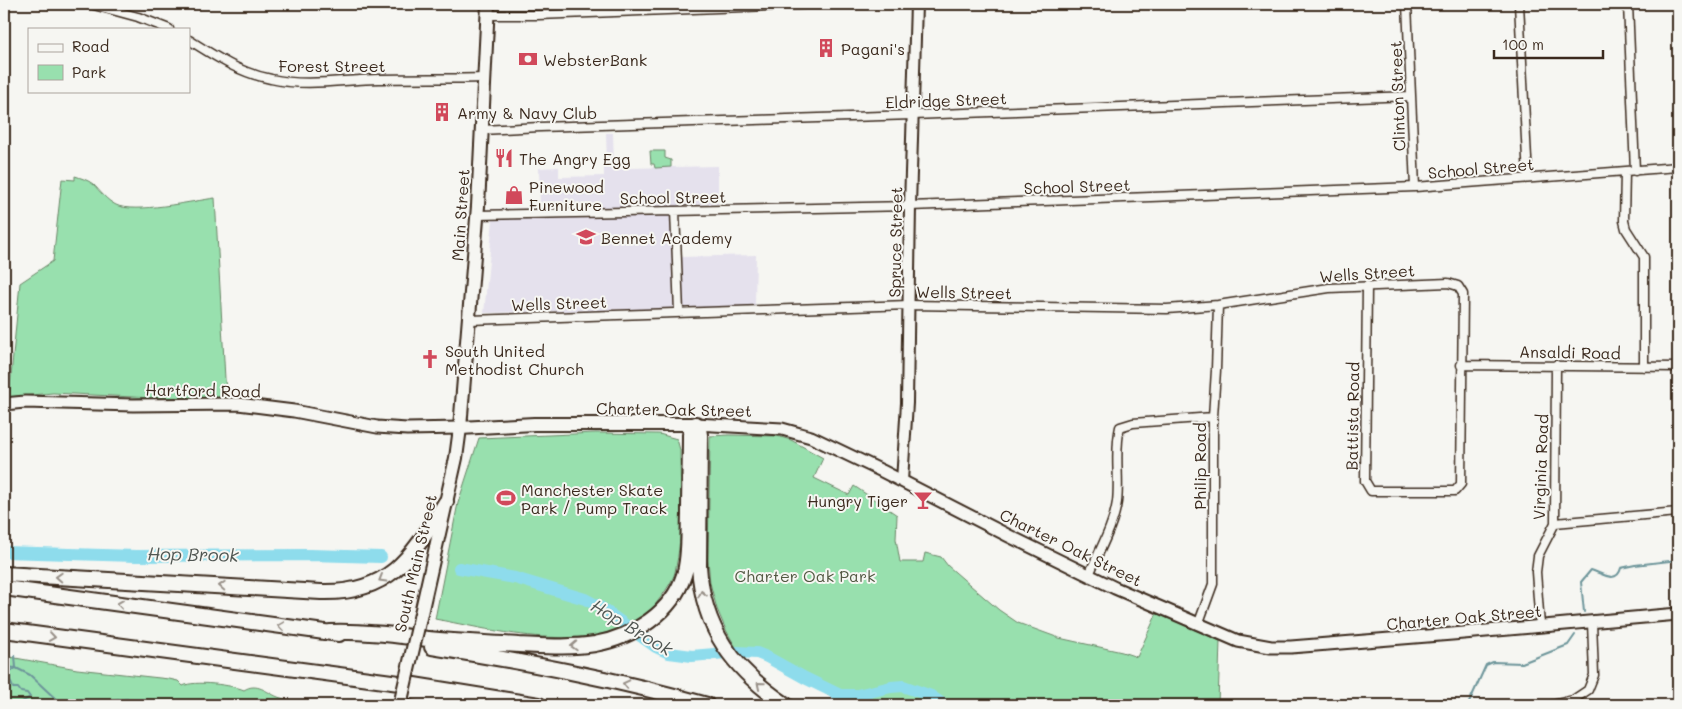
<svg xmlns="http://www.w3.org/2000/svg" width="1682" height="709" viewBox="0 0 1682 709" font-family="Mali,sans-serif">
<rect width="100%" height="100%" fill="#f6f6f2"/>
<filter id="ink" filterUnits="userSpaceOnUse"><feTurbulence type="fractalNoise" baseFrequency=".02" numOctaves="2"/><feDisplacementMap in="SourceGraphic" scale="10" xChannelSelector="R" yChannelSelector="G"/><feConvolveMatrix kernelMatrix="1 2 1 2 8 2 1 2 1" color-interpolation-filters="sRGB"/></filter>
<g filter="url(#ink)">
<path fill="#e5e1ed" d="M606,133H613L614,166H628L629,168L718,166V204L680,205L681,257L756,255L755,306L484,313L494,209L540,208L539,168L559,167V177L604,176V166H607Z"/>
<path fill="#98e0ae" stroke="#6a8566" d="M650,151H665V158L671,160V167L655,168L654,164H651Z
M75,176C81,178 88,180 93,184C100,191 106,200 116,205C134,214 193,201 215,198L226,397L153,398L53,393L9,397L20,283L53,261L62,179L75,180Z
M596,433L659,434L677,439L680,450C680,489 684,534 675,572C673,581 664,593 658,601C654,606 651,612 646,615C589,656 498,631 435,619L458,503L479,438Z
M729,435L777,436L791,440L823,458L814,478L849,495L854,486L897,515L896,539L900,562H923L925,553L941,557L948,566L999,610L1018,623L1059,638L1122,652L1137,657L1157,613L1220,641L1218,705H845C820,693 796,670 770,660C761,656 749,655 739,653L726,630L717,609L710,583L708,559L710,436Z
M4,656L77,669L169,679L178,681L183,686C194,680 233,685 244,690C257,682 266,692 278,697C286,700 294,702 302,705H4Z"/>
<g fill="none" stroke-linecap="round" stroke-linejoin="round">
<path stroke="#6d959a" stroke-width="2" d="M1584,612L1581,582L1591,570C1601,573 1617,585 1621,568L1635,565L1678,560
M15,655L16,668L30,675L58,701L69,704H95L127,699L137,705
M4,667L16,668
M16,668L10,672V680L13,688H18L21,692L27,693L30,697L17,705
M1468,705L1486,665L1493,662L1522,663L1568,645L1575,635"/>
<path stroke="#8edcec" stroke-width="12" d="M4,552L136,556L310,555L381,557
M459,568L515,578L585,599L600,607L656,647L669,653L692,656L737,652L757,653L767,657L805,678L840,695H857L891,687L903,686L931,696L944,705"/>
<g stroke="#3b2a1e" stroke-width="11">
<path id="minor" d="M90,4L138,17L169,29
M1407,4L1415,187
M1519,4L1528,178
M1628,4L1635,171
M488,15H538L819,4
M189,40C216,57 240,73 271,79C306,87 343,80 378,79C414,78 450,79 485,78
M482,130L540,127L913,115L1411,96
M1625,172L1624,221L1626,229L1644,257V367
M675,211L679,312
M477,215L910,206L1415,187L1678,167
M469,320L909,305L1167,309L1218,305L1329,288L1448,283L1458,286L1463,294L1461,484L1455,491H1371L1365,481L1367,286
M1461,365L1678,367
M1555,523L1678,512
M1089,575C1098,553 1114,525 1117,502C1120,477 1114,452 1120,427L1133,423L1213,417
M1198,625L1213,584V417L1216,370L1218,305
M1540,626L1536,572L1538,556L1555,523L1556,365
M1552,705L1573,700L1588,690L1594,675L1592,622"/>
</g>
<g stroke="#3b2a1e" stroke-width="14">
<path id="tertiary" d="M902,481L907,403L910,206L916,4"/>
</g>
<g stroke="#3b2a1e" stroke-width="15">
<path id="secondary" d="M4,404L25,402L133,405L238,404L294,411L377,427L407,429L460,428
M696,424L782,429L811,437L882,471L1009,536L1115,588L1238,641L1271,647H1291L1452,634L1678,614"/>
</g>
<g stroke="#3b2a1e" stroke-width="16">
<path id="primary" d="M460,428L534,424H696
M420,618L456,458L460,428L478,206L488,4"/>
</g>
<g stroke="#3b2a1e" stroke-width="18">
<path id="motorway" d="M4,574L321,592C391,594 412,556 446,502
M4,588L339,634
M4,630L414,685L539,705
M330,632C363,631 395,635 428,639C458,642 489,643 519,645C544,646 570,648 595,644C633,637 672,613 684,575C690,556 688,535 689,515C689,488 690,461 690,435L692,429L696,424L699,429L700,435L699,566C703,630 734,670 786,705
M432,647C524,662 617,679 707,705
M412,692L456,705"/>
</g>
<use href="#minor" stroke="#f6f6f2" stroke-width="8"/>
<use href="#tertiary" stroke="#f6f6f2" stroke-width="10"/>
<use href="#secondary" stroke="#f6f6f2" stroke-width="11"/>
<use href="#primary" stroke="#f6f6f2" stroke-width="12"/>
<use href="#motorway" stroke="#f6f6f2" stroke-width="14"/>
<g stroke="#3b2a1e" stroke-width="16" stroke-linecap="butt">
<path id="primary-bridge" d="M400,705L420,618"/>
</g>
<use href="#primary-bridge" stroke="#f6f6f2" stroke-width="12"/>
</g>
<defs><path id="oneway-chevron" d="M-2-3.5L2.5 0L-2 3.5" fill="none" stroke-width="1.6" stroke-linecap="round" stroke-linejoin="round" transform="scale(1.25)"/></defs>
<g stroke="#989088">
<use href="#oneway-chevron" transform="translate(59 577) rotate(-177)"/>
<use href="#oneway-chevron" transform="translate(382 579) rotate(150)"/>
<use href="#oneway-chevron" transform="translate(222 586) rotate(-177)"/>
<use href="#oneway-chevron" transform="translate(702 594) rotate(-102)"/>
<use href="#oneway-chevron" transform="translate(120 604) rotate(-172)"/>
<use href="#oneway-chevron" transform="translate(281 626) rotate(-172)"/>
<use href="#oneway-chevron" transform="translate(52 637) rotate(8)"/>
<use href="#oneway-chevron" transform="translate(574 646) rotate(177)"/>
<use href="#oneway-chevron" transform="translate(626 684) rotate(-167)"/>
<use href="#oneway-chevron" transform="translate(760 685) rotate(-140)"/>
</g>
</g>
<defs>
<g id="building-bare" transform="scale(1.5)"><path d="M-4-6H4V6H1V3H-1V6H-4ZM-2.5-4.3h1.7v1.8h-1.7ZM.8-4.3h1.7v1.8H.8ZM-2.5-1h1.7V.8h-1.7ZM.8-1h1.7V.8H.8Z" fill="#d1495b" stroke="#f6f6f2" stroke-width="2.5" paint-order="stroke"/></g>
<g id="bank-bare" transform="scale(1.5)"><path d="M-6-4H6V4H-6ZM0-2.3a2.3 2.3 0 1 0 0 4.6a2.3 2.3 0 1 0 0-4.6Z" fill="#d1495b" stroke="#f6f6f2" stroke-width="2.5" paint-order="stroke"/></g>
<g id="restaurant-bare" transform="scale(1.5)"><path d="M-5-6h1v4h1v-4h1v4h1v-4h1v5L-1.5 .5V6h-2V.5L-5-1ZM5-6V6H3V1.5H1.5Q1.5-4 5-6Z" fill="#d1495b" stroke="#f6f6f2" stroke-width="2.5" paint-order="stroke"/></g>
<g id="shop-bare" transform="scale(1.5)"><path d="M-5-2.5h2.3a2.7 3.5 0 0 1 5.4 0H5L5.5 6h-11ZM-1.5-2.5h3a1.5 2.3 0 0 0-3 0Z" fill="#d1495b" stroke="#f6f6f2" stroke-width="2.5" paint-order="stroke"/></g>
<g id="school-bare" transform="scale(1.5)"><path d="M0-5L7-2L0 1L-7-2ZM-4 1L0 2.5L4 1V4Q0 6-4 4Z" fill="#d1495b" stroke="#f6f6f2" stroke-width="2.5" paint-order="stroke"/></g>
<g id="church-bare" transform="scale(1.5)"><path d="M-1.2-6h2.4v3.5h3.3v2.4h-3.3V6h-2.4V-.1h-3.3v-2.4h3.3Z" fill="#d1495b" stroke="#f6f6f2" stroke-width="2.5" paint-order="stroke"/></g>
<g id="stadium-bare" transform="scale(1.5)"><path d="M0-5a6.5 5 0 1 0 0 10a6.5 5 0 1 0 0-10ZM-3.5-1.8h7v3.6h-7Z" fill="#d1495b" stroke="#f6f6f2" stroke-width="2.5" paint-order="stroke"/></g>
<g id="bar-bare" transform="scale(1.5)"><path d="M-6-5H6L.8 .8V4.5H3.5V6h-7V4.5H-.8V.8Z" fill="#d1495b" stroke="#f6f6f2" stroke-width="2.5" paint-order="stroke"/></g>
</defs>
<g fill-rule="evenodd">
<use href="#building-bare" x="826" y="48"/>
<use href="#bank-bare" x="528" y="59"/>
<use href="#building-bare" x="442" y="112"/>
<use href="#restaurant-bare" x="504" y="158"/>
<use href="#shop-bare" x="514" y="195"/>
<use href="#school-bare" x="586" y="237"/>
<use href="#church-bare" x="430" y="359"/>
<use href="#stadium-bare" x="506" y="498"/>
<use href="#bar-bare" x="923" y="500"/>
</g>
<g text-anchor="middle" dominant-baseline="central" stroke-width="4" stroke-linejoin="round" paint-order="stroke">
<g font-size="16" fill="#3b2a1e" stroke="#f6f6f2" text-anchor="start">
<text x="841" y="48">Pagani's</text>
<text x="543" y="59">WebsterBank</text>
<text x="457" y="112">Army &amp; Navy Club</text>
<text x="519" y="158">The Angry Egg</text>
<text x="529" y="186">Pinewood<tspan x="529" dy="18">Furniture</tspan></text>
<text x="601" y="237">Bennet Academy</text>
<text x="445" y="350">South United<tspan x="445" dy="18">Methodist Church</tspan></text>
<text x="521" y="489">Manchester Skate<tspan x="521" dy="18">Park / Pump Track</tspan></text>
<text x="908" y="500" text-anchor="end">Hungry Tiger</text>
</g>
<g font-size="16" fill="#3b2a1e" stroke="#f6f6f2">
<text x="332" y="65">Forest Street</text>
<text transform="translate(1397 96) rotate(-92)">Clinton Street</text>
<text transform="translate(946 100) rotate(-2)">Eldridge Street</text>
<text transform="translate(1481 168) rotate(-5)">School Street</text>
<text transform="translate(1077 186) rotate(-2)">School Street</text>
<text transform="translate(673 197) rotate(-1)">School Street</text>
<text transform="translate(460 215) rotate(-86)">Main Street</text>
<text transform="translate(895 242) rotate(-89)">Spruce Street</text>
<text transform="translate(1367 273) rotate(-4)">Wells Street</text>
<text transform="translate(964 292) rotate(1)">Wells Street</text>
<text transform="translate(559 303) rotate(-2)">Wells Street</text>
<text transform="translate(1570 352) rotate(1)">Ansaldi Road</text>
<text transform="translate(203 390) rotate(1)">Hartford Road</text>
<text transform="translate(674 409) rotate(1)">Charter Oak Street</text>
<text transform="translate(1352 416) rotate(-89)">Battista Road</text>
<text transform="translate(1199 466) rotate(-90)">Philip Road</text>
<text transform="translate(1540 467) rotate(-88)">Virginia Road</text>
<text transform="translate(1071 547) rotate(26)">Charter Oak Street</text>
<text transform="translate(415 563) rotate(-77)">South Main Street</text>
<text transform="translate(1464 617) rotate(-5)">Charter Oak Street</text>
</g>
<g font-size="16" fill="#525842" stroke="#f6f6f2">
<text x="805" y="575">Charter Oak Park</text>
</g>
<g font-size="18" font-style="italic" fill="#505652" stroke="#f6f6f2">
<text transform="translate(193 554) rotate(1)">Hop Brook</text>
<text transform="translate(632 627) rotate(31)">Hop Brook</text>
</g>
</g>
<rect width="1682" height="709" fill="none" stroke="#f6f6f2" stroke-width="20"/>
<rect x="10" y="10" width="1662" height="689" fill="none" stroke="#3b2a1e" stroke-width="2" filter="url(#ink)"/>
<rect x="28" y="28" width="162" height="65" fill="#f6f6f2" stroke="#aba49d"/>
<rect x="38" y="44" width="25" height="8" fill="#f6f6f2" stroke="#aba49d"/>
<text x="72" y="52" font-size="15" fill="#3b2a1e">Road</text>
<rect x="38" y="65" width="25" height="15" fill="#98e0ae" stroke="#aba49d"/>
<text x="72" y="78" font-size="15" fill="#3b2a1e">Park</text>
<path d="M1494 50v8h109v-8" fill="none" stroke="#3b2a1e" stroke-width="2.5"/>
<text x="1502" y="50" font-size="15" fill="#3b2a1e" stroke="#f6f6f2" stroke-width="4" paint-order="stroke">100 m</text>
</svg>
